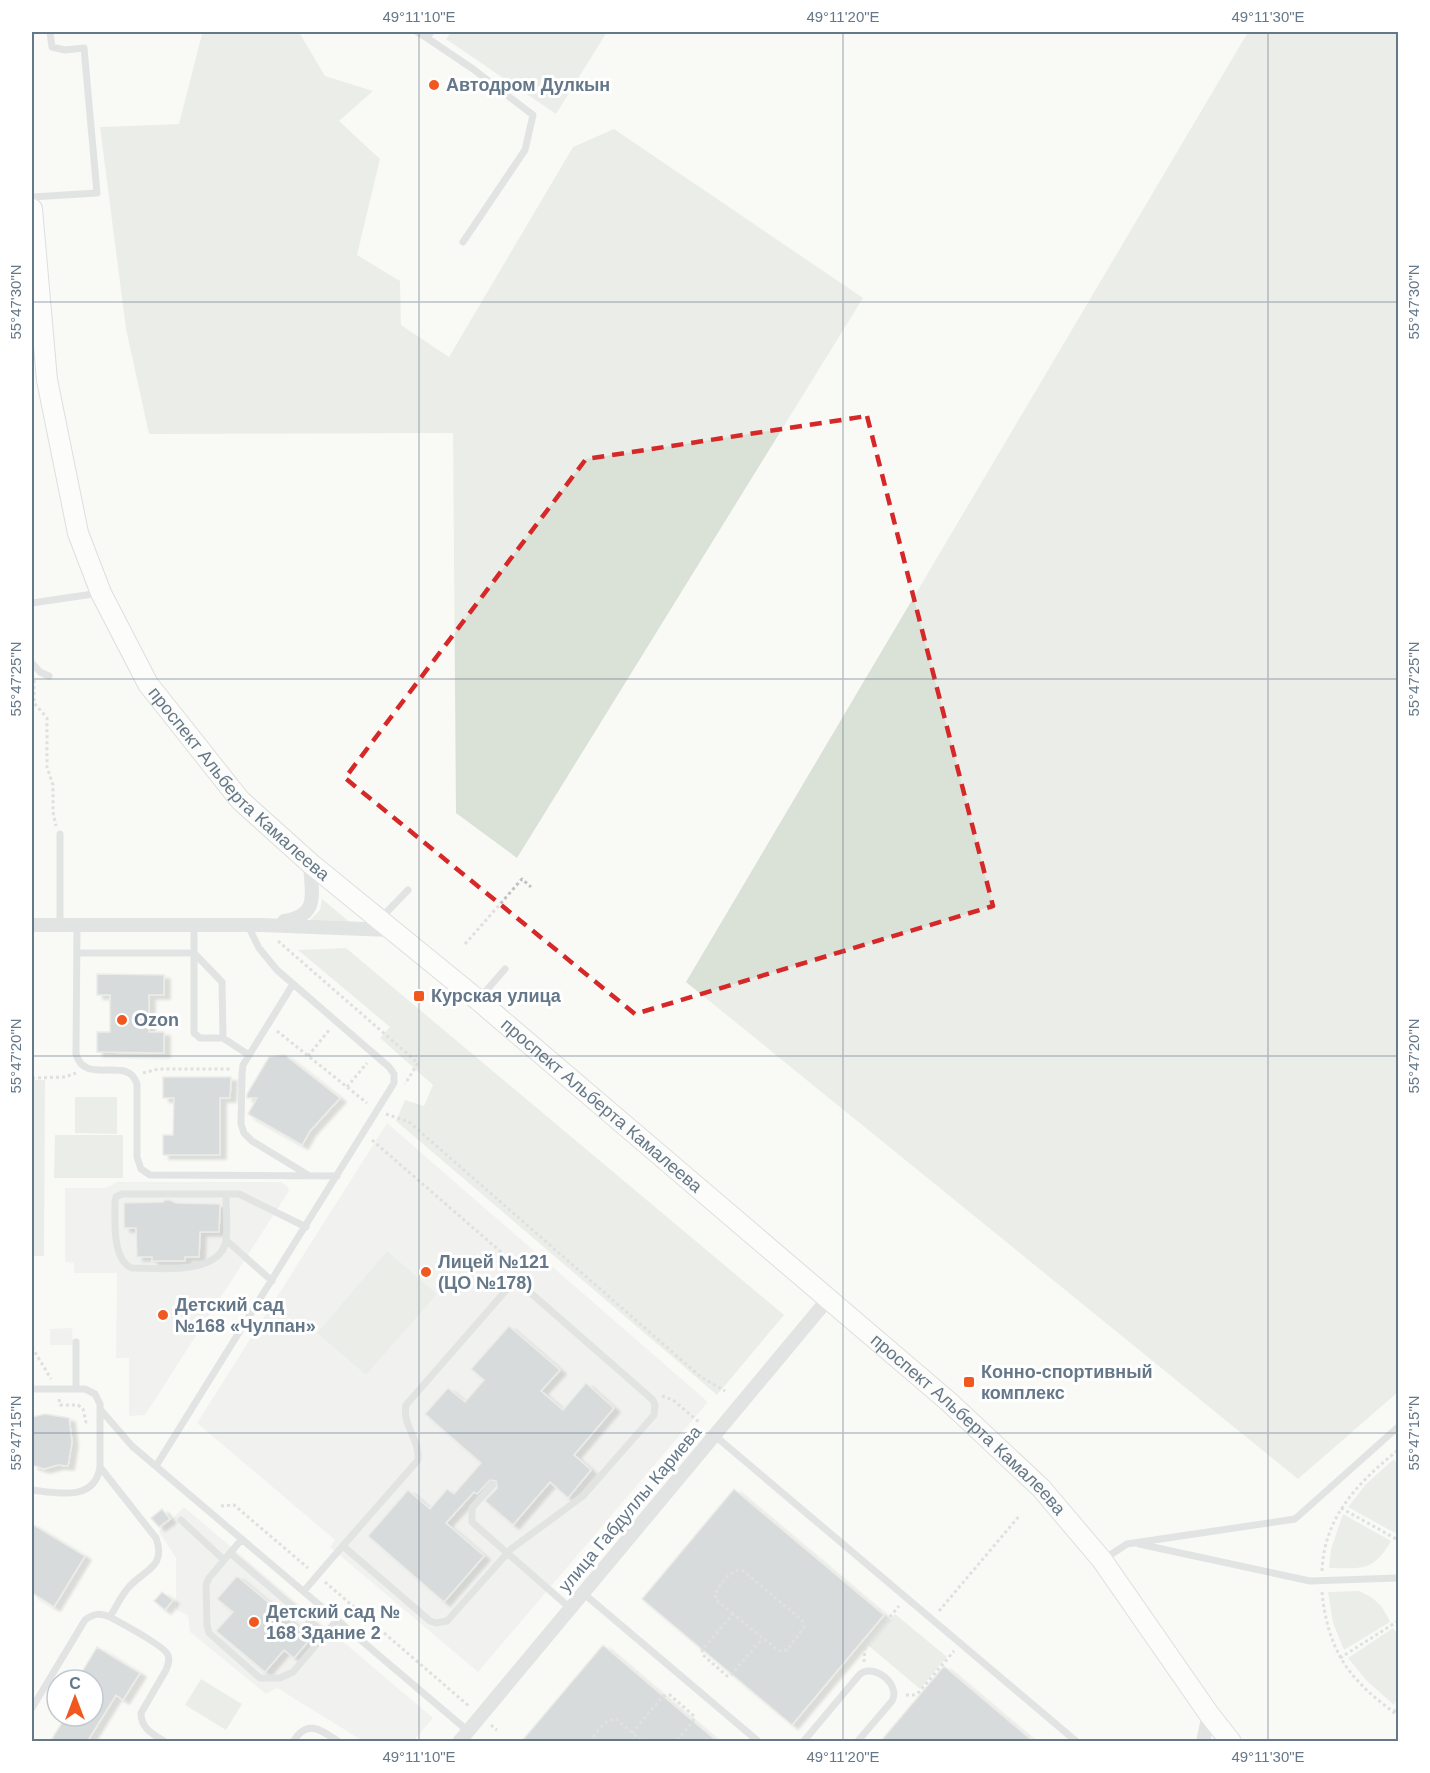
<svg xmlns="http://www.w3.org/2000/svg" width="1430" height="1773" viewBox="0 0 1430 1773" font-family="Arial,sans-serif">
<defs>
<filter id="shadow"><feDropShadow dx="6" dy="4" stdDeviation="1.5" flood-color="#0004"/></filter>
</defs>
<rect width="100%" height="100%" fill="#f9f9f6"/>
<path fill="#e7e8e7" d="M387,1123L708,1402L478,1672L330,1547L335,1540L197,1423Z
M117,1182H281L287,1186L289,1191L145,1415L129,1416V1358H116L117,1273H74V1263L65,1262V1188H106Z
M72,1328L73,1345H50V1329Z
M184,1507L433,1718L413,1741H363L277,1688L266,1694L190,1632L188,1615L176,1610V1558L159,1532Z"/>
<path fill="#dae1d7" d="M197,32H299L325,76L373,91L339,121L380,159L357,255L400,281L401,325L449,357L573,147L614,129L863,298L517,858L456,813L453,433L149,434L126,329L100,127L179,124L202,34Z
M451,32H607L556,114L446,39Z
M1248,32H1398V1392L1298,1479L686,982Z
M322,899L351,923H307L320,910Z
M346,948L784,1315L717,1395L396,1121L405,1100L424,1106L433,1085L380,1038L390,1027L298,950Z
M32,1080H45L44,1256H32Z
M75,1097H117V1134L75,1133Z
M55,1135H123V1178H54Z
M387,1251L437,1294L366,1375L317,1333Z
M1394,1459L1398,1465V1529L1395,1533L1348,1507L1366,1484Z
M1343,1514L1391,1541C1373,1573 1361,1568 1329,1568L1331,1549Z
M1359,1591C1375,1598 1383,1605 1390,1622L1344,1650L1333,1623L1328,1592Z
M895,1614L947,1657L920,1689L869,1646Z
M1393,1628L1398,1635V1697L1394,1705L1367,1681L1348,1658Z
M201,1679L242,1704L226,1730L185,1705Z"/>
<path fill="#aeb7bd" stroke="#dadbd8" stroke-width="1.5" filter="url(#shadow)" d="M97,974L164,975V995H149V1032H164V1053L97,1052V1032H110V995H97Z
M285,1055L340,1098L310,1131L302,1145L248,1114L257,1098H247V1094L269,1057Z
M163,1077H231L230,1098H220V1155H163V1135H173L174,1098H163Z
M165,1200H170L176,1203L220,1204L219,1232H200L199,1257H185V1261H152V1257H137L136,1228H124V1203L163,1202Z
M509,1326L560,1370L541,1391L563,1410L586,1383L614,1408L574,1455L591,1470L568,1498L550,1482L513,1525L485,1501L497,1488L496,1481L490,1480L477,1494L474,1492L446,1523L484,1556L444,1602L368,1536L408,1490L430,1509L447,1489L454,1494L481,1463L425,1414L448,1388L465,1402L484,1380L471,1369Z
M45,1414L69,1418L72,1442L68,1466L58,1465L44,1469L32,1465V1417Z
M734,1489L884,1615L792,1725L642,1599Z
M162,1509L170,1519L159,1527L151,1518Z
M32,1524L85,1556L54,1607L32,1593Z
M237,1576L311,1638L294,1658L284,1650L265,1672L216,1631L233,1612L217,1599Z
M162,1592L173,1600L165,1610L154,1601Z
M603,1645L663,1696L718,1742H521Z
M97,1647L140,1673L123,1700L116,1695L87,1742H50L66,1716H93V1680H77Z
M944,1666L1034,1742H880Z"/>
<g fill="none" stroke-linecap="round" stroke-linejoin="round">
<g stroke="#babfc4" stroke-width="22">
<g id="secondary">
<path id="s1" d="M32,209L47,380L78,533L101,593L148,684L240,800L310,863L478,1000L948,1401L1041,1488L1102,1560L1209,1714L1231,1742"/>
</g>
</g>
<path stroke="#bfc2c4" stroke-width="3" stroke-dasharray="3 3" stroke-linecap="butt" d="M34,680V703L47,718V767L53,785V812L56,826
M278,941L418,1063L405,1084
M465,944L522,879L531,887
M277,1031L367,1103
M308,1056L330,1029
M143,1073L158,1069H231
M32,1078L65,1077L76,1073
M347,1087L367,1063
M386,1114L409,1122L701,1377L725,1391
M372,1140L509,1259L518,1275
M32,1347L51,1379
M662,1396L673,1400L699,1422
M59,1399L60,1405H78L83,1409L86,1422H89
M221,1506L234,1505L308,1568
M1341,1508L1398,1540
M1322,1571C1324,1516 1359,1482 1398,1450
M325,1582L470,1707
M1322,1592C1325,1625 1335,1658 1359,1682C1370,1695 1385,1705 1398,1716
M939,1611L1020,1515
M733,1614L716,1600L715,1594C720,1584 730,1569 742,1570L802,1620L804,1627L787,1650L779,1651L733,1614L702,1650L703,1655L727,1676H730L762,1639
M1340,1658L1398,1621
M864,1662L865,1647L899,1606
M906,1695H914L919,1692L954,1651
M1394,1712L1398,1705
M491,1725L497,1730
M632,1733L663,1696L670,1695L694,1716L693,1721L676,1742
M590,1742C596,1733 604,1719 616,1719L643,1742"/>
<path stroke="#c6cace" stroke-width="7" d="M417,32L427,38
M431,32L427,38L473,69L533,115L525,150L463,242
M32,197L97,193L84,48L65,50L52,47L50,32
M32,603L100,593
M32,663L40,672L49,676
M381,918L408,890
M60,925V834
M77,925L76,1054C85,1087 128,1054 137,1084V1157L141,1169L150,1175L337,1176
M77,953H194L222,982L223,1038H200L194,1033V925
M293,984L243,1065L242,1074L241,1124L244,1133L252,1141L308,1175
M479,999L505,969
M223,1038L249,1055
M226,1194C226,1209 228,1227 226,1241C219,1276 157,1268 132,1268C112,1260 115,1221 115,1202L116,1197L122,1194H239L306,1227
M226,1240L272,1281
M32,1389H85L95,1394L100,1404V1467C95,1502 57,1493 32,1490
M76,1389V1342
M100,1409L132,1446L468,1731
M714,1435L1077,1742
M156,1466L394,1083V1074L389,1067L277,970L259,948L248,926
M100,1467L156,1538C167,1568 143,1570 128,1588C121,1596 116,1607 110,1617
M492,1485L472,1508V1522L570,1608
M181,1520L224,1560
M1139,1544L1310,1581L1398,1578
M230,1553L242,1539
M1104,1559L1127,1544L1295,1519L1398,1427
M304,1591C341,1547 380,1504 418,1460C420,1439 402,1426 406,1405L508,1288L515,1286L525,1288L653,1400L655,1405L654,1415L583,1496L511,1549L447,1621L436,1623L430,1621L343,1546
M583,1593L759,1742
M325,1634L230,1553L209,1578L206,1585L207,1625L209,1633L260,1678H280L293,1672L337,1620
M32,1708L85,1620C94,1613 100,1613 110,1617C121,1623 165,1646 168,1655C170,1661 168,1665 166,1670L141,1713C141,1729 153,1734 165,1742
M293,1742C307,1718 321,1730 339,1742
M803,1742L860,1674C874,1663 901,1684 892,1701L857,1742"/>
<path stroke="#c6cace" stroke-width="14" d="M284,921C321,915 311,893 310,863
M32,925H261L390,930
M459,1742L828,1299
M1203,1742L1209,1714"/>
<use href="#secondary" stroke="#fff" stroke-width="20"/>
</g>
<path d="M0 0H1430V1773H0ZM867,416L993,906L635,1014L345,778L586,459Z" fill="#f9f9f6" fill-opacity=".55" fill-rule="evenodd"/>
<path fill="none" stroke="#d62828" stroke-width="4.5" stroke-dasharray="12 8" stroke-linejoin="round" d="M867,416L993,906L635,1014L345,778L586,459Z"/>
<path fill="none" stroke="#657889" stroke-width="1.5" stroke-opacity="0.45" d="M419,32V1742M843,32V1742M1268,32V1742M32,302H1398M32,679H1398M32,1056H1398M32,1433H1398"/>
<g fill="#f0581f" stroke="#fff" stroke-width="2">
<circle cx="434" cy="85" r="6"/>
<rect x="413" y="990" width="12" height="12" rx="3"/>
<circle cx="122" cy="1020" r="6"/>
<circle cx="426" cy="1272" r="6"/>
<circle cx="163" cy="1315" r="6"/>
<rect x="963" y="1376" width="12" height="12" rx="3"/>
<circle cx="254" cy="1622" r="6"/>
</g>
<g text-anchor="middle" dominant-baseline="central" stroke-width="6" stroke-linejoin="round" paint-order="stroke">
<g font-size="18" font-weight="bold" fill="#657889" stroke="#fff" text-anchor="start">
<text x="446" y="85">Автодром Дулкын</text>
<text x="431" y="996">Курская улица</text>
<text x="134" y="1020">Ozon</text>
<text x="438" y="1262">Лицей №121<tspan x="438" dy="21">(ЦО №178)</tspan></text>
<text x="175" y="1305">Детский сад<tspan x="175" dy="21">№168 «Чулпан»</tspan></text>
<text x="981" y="1372">Конно-спортивный<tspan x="981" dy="21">комплекс</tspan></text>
<text x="266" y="1612">Детский сад №<tspan x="266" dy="21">168 Здание 2</tspan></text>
</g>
<g font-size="18" fill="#657889" stroke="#fff">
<text stroke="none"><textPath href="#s1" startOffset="630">проспект Альберта Камалеева</textPath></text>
<text stroke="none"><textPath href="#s1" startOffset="1116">проспект Альберта Камалеева</textPath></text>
<text stroke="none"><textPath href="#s1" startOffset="1602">проспект Альберта Камалеева</textPath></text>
<text transform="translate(630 1509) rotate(-50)">улица Габдуллы Кариева</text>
</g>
</g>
<rect width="1430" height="1773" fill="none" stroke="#ffffff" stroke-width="66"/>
<g transform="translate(75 1698)"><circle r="28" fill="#ffffff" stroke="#c1c9d0" stroke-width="1.5"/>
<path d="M0-4.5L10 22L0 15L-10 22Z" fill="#f0581f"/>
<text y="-9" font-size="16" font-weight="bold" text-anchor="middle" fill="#657889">С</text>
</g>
<rect x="33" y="33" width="1364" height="1707" fill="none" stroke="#657889" stroke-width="2"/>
<g font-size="15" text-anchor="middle" fill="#657889">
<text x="419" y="22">49°11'10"E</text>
<text x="843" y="22">49°11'20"E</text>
<text x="1268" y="22">49°11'30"E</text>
<text transform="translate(16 302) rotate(-90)" y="5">55°47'30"N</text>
<text transform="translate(1414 302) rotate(-90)" y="5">55°47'30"N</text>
<text transform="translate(16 679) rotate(-90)" y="5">55°47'25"N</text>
<text transform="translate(1414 679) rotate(-90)" y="5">55°47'25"N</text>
<text transform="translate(16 1056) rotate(-90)" y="5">55°47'20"N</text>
<text transform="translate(1414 1056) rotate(-90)" y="5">55°47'20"N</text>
<text transform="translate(16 1433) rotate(-90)" y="5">55°47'15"N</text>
<text transform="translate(1414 1433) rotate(-90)" y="5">55°47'15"N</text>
<text x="419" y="1762">49°11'10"E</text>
<text x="843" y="1762">49°11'20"E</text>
<text x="1268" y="1762">49°11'30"E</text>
</g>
</svg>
